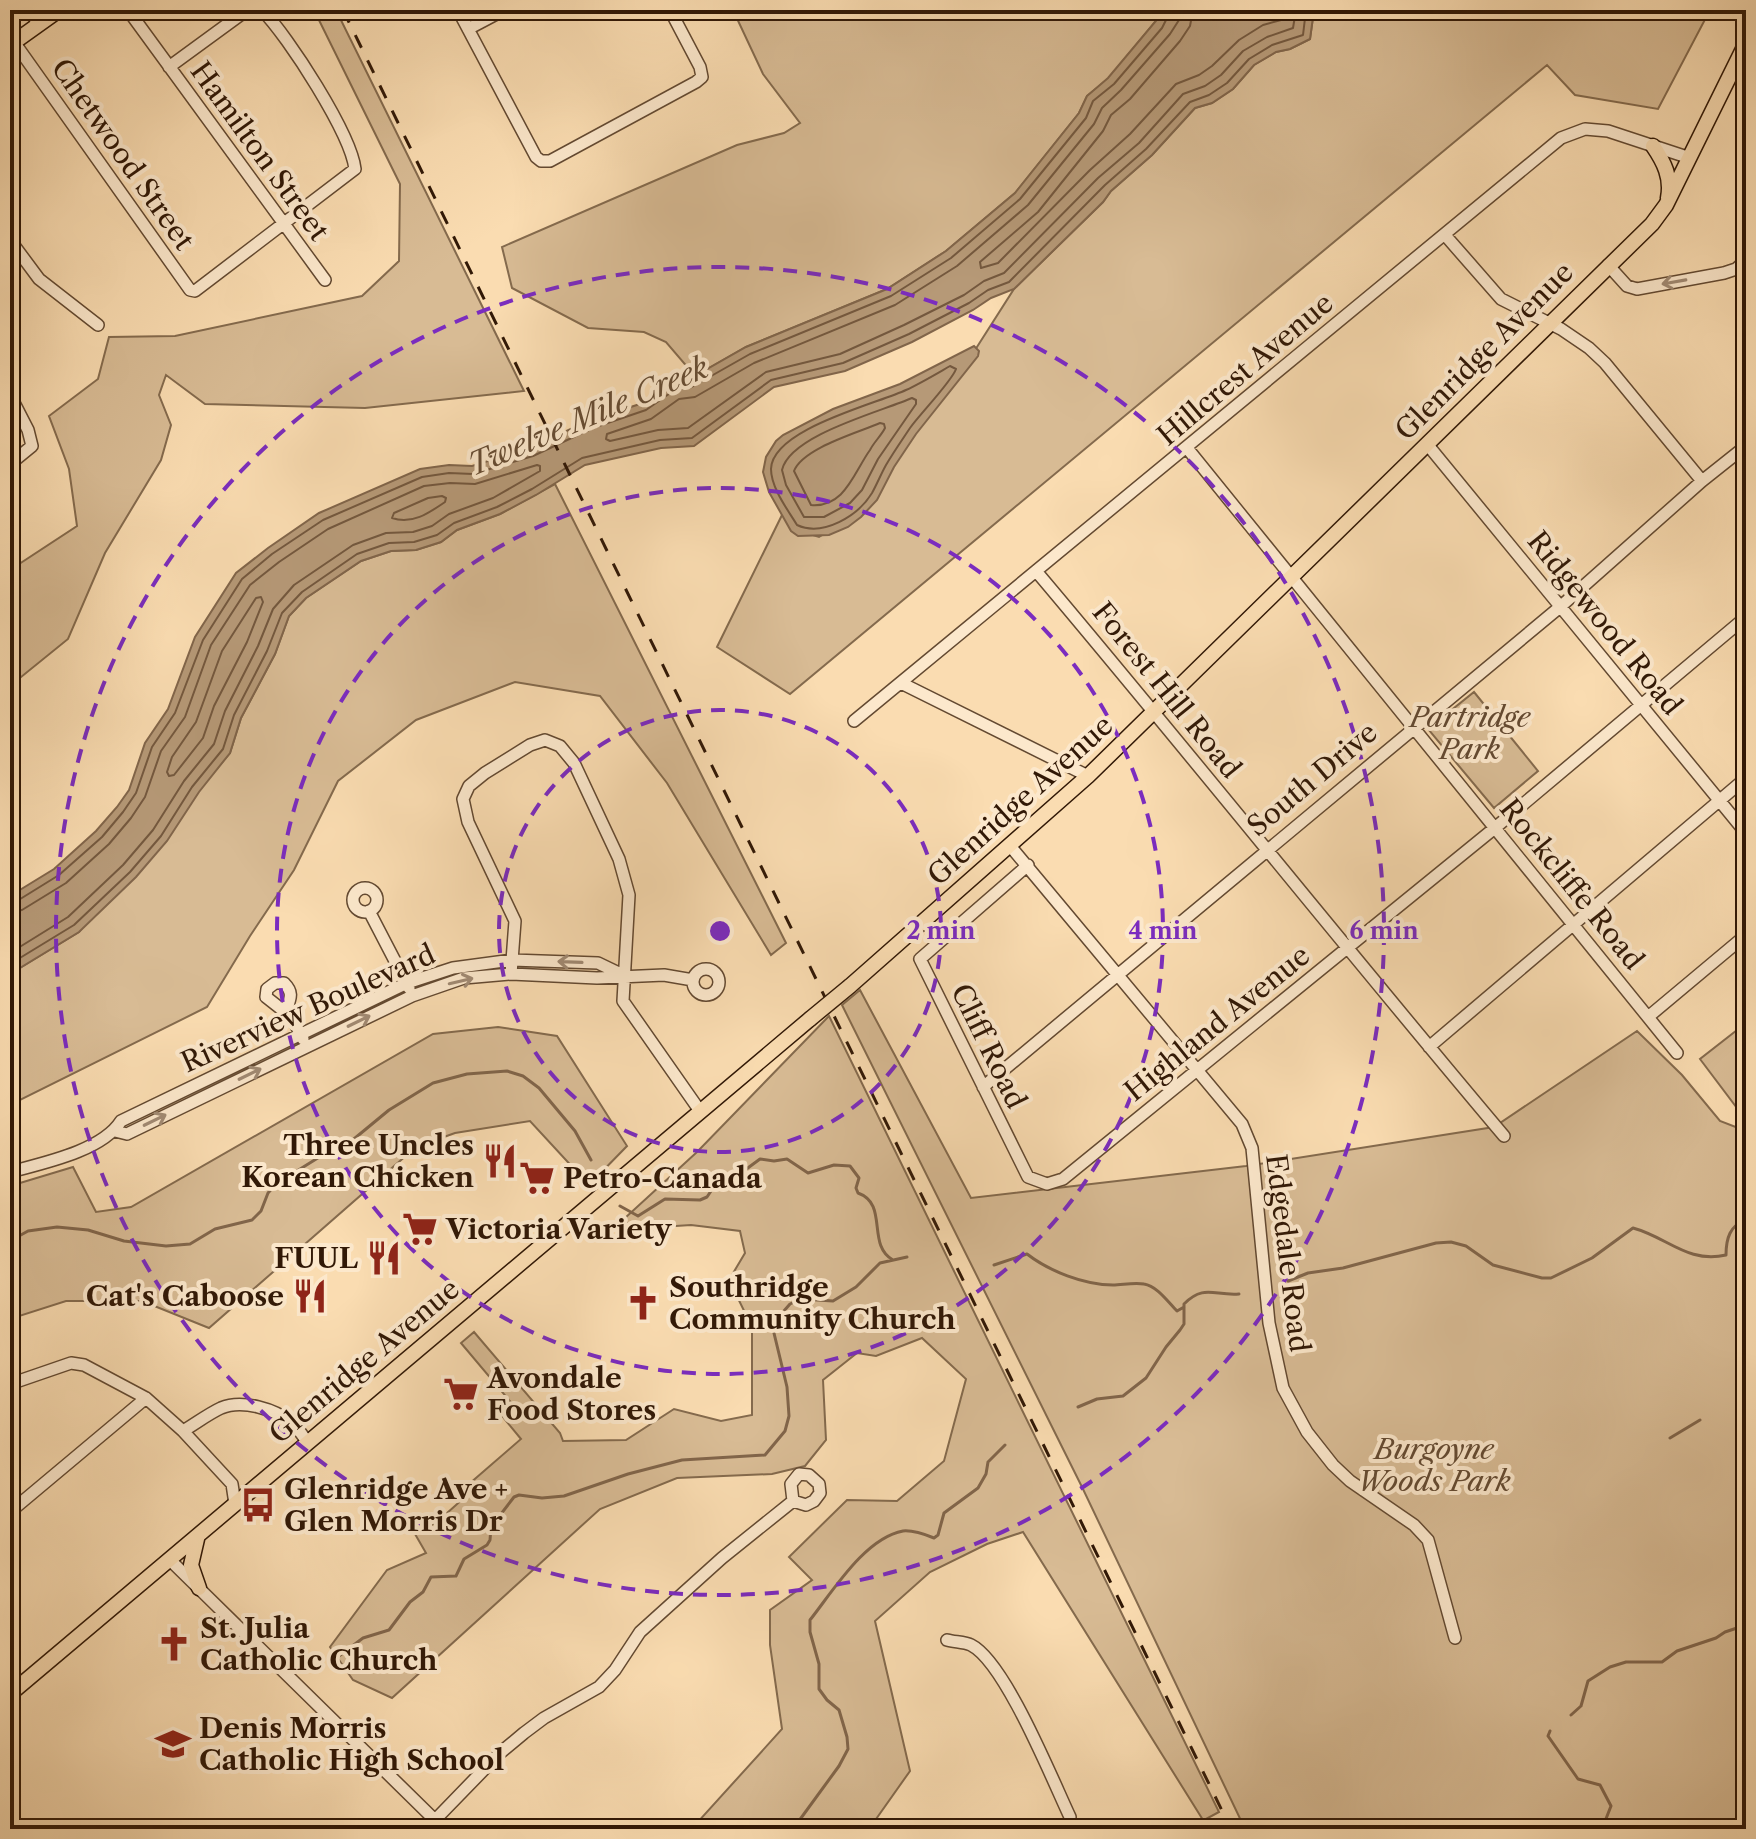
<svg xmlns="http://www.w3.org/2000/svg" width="1756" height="1839" viewBox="0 0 1756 1839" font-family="'Libre Caslon Text',serif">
<rect width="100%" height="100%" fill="#fadcb1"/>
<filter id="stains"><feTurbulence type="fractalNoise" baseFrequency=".0025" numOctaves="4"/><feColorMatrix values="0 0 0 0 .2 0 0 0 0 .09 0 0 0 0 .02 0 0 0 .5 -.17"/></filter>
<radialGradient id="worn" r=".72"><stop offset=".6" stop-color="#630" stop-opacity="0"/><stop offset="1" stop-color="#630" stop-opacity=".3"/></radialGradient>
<path fill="#d8bb94" stroke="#846a4d" stroke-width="2" d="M314,10H336L524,391L365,408L205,404L166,375L159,395L171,425L161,460L105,553L68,639L10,686V570L77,526L69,469L49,416L98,379L109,337L175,336L362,296L399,261L400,184Z
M733,10H922L974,16L1004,10H1165L1108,79L1087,96L1079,113L1015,193L946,251L887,289L746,347L695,376L666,342L644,332L588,328L512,288L502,247L737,145L784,133L800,123L763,74Z
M1314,10H1710L1658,109L1575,95L1547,65L790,694L717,647L783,513L796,530L819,537L829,531L954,383L1014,289L1103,202L1111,191L1152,155L1195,108L1212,103L1233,89L1254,65L1276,52L1290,49L1310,39Z
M555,484L786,943L771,955L667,783L600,696L515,682L416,720L338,781L294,870L250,936L207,1007L10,1105V974L79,932L230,753L241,718L275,654L289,616L306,598L361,561L391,551L416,550L441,542L457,530L500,514Z
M1474,692L1538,771L1494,808L1428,729Z
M860,990L971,1198L1246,1166L1494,1127L1637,1031L1682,1075L1720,1121L1746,1131V1829H1245L1082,1487L842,1005Z
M829,1016L1219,1812L1204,1820L1207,1829H1191L1203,1820L1023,1532L987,1544L930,1572L875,1621L910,1771L869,1829H678L697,1823L782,1729L770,1645V1610L812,1580L789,1557L847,1500L897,1501L944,1461L966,1379L922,1338L876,1356L857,1353L823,1380L826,1440L805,1466L772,1474L677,1478L600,1509L392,1698L353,1680L330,1647L387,1570L426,1553L415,1534C435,1526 449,1511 465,1497L461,1491L521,1439L502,1416L514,1406L461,1343L474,1332L560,1433L563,1441L626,1440L674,1409L721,1421L752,1415V1327L729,1280L745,1253L740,1231L691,1225L660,1227L633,1239L625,1218L697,1152Z
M1746,1023V1120L1700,1059Z
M498,1027L557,1036L627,1146L589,1185L530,1121L455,1133L416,1147L209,1328L142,1301H66L10,1319V1186L73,1167L96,1212L131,1207L433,1034Z"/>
<path fill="#b69977" stroke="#81654a" stroke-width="2" d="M1165,10H1314L1310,39L1290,49L1276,52L1254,65L1233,89L1212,103L1195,108L1152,155L1111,191L1103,202L1014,289L991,298L973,310L912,342L845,371L774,387L694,446L661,448L585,465L536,495L500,514L457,530L441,542L416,550L391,551L361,561L306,598L289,616L275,654L241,718L230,753L199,792L167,841L136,877L79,932L10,974V896L54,869L96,831L117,807L129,790L145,743L168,709L195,637L236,573L268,548L319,513L420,469L449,465L472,466L530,448L590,420L643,403L674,380L686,381L746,347L887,289L946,251L1015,193L1079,113L1087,96L1108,78Z
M974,346L979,351L978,356L916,434L894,467L877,500L861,517L848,527L829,535L798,536L791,531L769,492L763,472L766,457L776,441L783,435L833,409L900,384Z"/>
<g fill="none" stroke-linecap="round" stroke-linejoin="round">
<path stroke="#74583e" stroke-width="2" d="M1181,10L1179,20L1170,34L1121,90L1102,108L1094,124L1028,205L957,266L895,305L754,363L695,397L679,399L651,419L607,434L606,439L610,441L658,430L688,428L766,372L840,354L904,325L964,295L984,281L1004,273L1098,178L1139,143L1183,94L1205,86L1221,75L1243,51L1267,37L1293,28L1296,10
M1193,10L1190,26L1180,41L1130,99L1111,115L1103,131L1038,212L980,262L981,268L998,263L1090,170L1130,134L1176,84L1199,75L1212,66L1239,40L1263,25L1281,20L1284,10
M950,366L956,369C952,381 920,414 910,428C902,440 893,453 886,465C881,474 877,484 872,493C858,516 823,537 797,525C788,510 771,488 771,469C772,429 876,404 906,390C921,383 936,374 950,366Z
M912,398L916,400V404L878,459L862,490L850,503L824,517H804L786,485L782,470C790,435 880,412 912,398Z
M880,423L884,424L885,428C881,436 874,442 870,450C854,472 845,508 811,505L794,471C803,448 857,433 880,423Z
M442,496L446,498L445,502C429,513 412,525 392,518L394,513L428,498Z
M261,597L263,602L247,642L214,706L203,738L174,775L169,776L167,772L172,757L196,722L222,651L256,598Z
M10,902L17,901L59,875L102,837L123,812L136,793L152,747L175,713L203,640L242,579L272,554L323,520L422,477L449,473L473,474L533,456L593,428L646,410L676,389L690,388L750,354L891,296L951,258L1020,199L1086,118L1093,101L1114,84L1162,28L1171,10
M10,912L22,910L66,883L109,844L131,818L145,797L161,751L185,717L211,645L250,585L279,562L328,529L424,486L450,483L475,484L537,465L540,466V471L493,498L449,514L432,526L413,532L386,533L353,545L294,585L273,609L258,646L225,711L214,744L184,781L153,830L123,865L68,917L10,953
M10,964L74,925L130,872L161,836L192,787L223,749L234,715L267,651L282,613L302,592L357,554L389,543L414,542L437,535L454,523L497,507L532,489L582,458L660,440L692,438L771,380L843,363L909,334L969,303L988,290L1009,282L1105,185L1146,149L1190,102L1209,95L1227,83L1249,59L1272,45L1303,35L1306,10"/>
<path stroke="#81654a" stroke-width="3" d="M620,1206L638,1216L665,1199L700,1200L707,1197L717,1182L741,1173L760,1159L774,1161L787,1159L808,1173L834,1165L850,1166L859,1178L856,1188L858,1193C889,1204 866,1245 893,1260
M10,1241L28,1231L57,1227L88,1230L124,1241L166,1246L190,1244L215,1229L252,1220L261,1211L268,1193L276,1184L321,1156L349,1143L389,1110L433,1083L467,1074L507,1071L523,1076L539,1088L575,1131L591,1160
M994,1265L1027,1254C1049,1271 1084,1285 1113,1285C1122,1285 1134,1282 1144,1284C1157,1286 1168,1302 1177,1311L1184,1307
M1288,1281L1308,1273L1343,1268L1436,1243L1451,1242L1466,1246L1493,1265L1542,1278H1551L1592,1258L1633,1228C1667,1237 1688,1264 1726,1255C1726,1238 1730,1226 1746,1219
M1078,1407L1097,1399L1123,1396L1146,1378L1166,1347L1180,1330L1184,1324V1304C1204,1284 1214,1296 1239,1294
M1670,1438L1700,1420
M335,1659L363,1638L389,1630L410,1602L423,1592L431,1577L456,1576L464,1559L487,1545L490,1540L491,1527L514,1497L519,1495L542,1498L564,1496L628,1474L682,1460L765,1455L785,1431L789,1416L787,1387L773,1329L776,1320L790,1304L801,1299L833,1301L856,1287L880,1263L907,1257
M1571,1715L1581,1706L1588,1681L1610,1667L1626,1662H1662L1677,1651L1716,1638L1725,1632L1746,1625
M1550,1731L1548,1736L1578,1779L1600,1785L1611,1806L1602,1829
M793,1829L839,1766L848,1749L847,1737L839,1710L827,1700L819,1689V1664L810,1632V1620C833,1591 865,1538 903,1531C913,1530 924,1534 934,1538L938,1535L944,1513L978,1488L986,1474L988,1462L1005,1445"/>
<g stroke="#634931" stroke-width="14">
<path id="minor" d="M31,10L38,25
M128,10L325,280
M458,10L536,157L541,161H550L696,82L702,77L700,67L670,10
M468,29L504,10
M14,42L190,290L195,291L355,169C351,134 288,36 262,10
M169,67L247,10
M1445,235L1501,299L1561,329L1589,348L1605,363L1702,481
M10,240L39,279L98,325
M1608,265L1627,286L1637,289L1724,273L1736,269L1746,260
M10,395L28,430L32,446L10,464
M1427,444L1746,833
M1187,448L1677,1053
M1036,571C1194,758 1346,949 1504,1136
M901,683L1088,776
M854,721L1561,138L1585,129L1608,131L1690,158
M1011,847L1242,1124L1252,1148L1269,1323L1283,1388L1307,1432L1333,1465L1350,1481L1414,1525L1428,1540L1455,1638
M1028,865L920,959L1028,1177L1047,1184L1063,1179L1496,827L1746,617
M353 900a12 12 0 1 1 24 0a12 12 0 1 1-24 0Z
M369,911L409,988
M693 982a13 13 0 1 1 26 0a13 13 0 1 1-26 0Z
M511,974L515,921L468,822L463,799L469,786L485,773L530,745L545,740L560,746L574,763L619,859L629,895L623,1001L700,1111
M287,1008H280L266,997L267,989L275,983H284C293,992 291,997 287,1008L303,1039
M1648,1017L1746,935
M1429,1047L1746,778
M983,1087L1560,607L1702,481L1746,446
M115,1131L127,1134L412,996L464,978L511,974L597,978L664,975L693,980
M10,1172C43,1163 102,1151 121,1121L407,983L453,968L512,960L598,963L625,976
M10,1384L71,1363L84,1365L146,1398L183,1431L232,1484L235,1504
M183,1431C195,1424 208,1414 221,1408C242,1399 275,1409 292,1423C298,1428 303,1436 308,1443
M10,1512L146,1398
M170,1560L444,1829
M947,1640C954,1642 965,1642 971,1645C1005,1662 1052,1779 1070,1817L1065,1829
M435,1820L500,1753L524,1733L544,1718L599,1687L615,1670L640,1632L722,1558L793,1501L806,1505L814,1501L820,1493L819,1484L809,1475L799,1474L791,1484L793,1501"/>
</g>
<g stroke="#311806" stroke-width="17">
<path id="major" d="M10,45L59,10
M1653,146C1664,162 1672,178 1668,198
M850,986L1088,776L1652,224L1666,205L1746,43
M197,1539L191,1565L199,1588
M10,1694L810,1019"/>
</g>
<use href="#minor" stroke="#fce8cc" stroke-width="11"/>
<use href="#major" stroke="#fadcb1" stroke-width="14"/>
<path stroke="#311806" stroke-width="3" stroke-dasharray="14 14" stroke-linecap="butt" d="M343,10L1231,1829"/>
<g stroke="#311806" stroke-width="17" stroke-linecap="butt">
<path id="major-bridge" d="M810,1019L850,986"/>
</g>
<use href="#major-bridge" stroke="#fadcb1" stroke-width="14"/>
</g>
<defs><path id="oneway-shaft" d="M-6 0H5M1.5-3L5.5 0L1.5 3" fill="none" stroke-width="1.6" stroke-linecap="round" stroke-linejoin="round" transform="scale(2)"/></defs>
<g stroke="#a18a73">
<use href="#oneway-shaft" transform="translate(1674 282) rotate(170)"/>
<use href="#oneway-shaft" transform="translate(570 962) rotate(-178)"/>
<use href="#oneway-shaft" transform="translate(461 981) rotate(-13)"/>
<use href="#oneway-shaft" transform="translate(359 1021) rotate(-26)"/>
<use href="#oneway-shaft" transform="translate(250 1074) rotate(-26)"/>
<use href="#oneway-shaft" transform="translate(155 1120) rotate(-26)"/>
</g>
<g fill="none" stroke="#7b2cbf" stroke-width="4" stroke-dasharray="14 10">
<circle cx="720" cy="931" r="221"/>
<circle cx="720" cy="931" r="443"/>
<circle cx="720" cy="931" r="664"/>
</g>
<defs>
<g id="restaurant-bare" transform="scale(2.76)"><path d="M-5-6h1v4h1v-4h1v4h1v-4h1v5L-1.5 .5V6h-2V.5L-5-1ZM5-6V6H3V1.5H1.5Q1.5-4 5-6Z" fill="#8f2418" stroke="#fce8cc" stroke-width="2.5" paint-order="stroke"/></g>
<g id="supermarket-bare" transform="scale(2.76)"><path d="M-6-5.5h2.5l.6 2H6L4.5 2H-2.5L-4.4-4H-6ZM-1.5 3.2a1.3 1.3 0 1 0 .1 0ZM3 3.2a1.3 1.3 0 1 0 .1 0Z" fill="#8f2418" stroke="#fce8cc" stroke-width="2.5" paint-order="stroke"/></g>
<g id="church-bare" transform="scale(2.76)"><path d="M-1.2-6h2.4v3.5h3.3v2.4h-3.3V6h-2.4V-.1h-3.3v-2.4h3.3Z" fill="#8f2418" stroke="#fce8cc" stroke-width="2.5" paint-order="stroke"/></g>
<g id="bus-bare" transform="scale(2.76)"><path d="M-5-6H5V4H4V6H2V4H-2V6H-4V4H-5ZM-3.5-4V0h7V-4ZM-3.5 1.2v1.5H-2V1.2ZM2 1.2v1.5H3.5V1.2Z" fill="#8f2418" stroke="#fce8cc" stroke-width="2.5" paint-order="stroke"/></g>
<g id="school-bare" transform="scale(2.76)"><path d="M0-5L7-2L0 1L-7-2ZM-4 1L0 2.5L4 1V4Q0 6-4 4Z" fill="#8f2418" stroke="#fce8cc" stroke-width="2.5" paint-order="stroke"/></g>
</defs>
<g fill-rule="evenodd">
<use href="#restaurant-bare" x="500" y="1161"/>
<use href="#supermarket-bare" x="537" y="1178"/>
<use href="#supermarket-bare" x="420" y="1229"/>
<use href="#restaurant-bare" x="384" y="1258"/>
<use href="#restaurant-bare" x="310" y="1296"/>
<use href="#church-bare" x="643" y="1303"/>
<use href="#supermarket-bare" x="461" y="1394"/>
<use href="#bus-bare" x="258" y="1505"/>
<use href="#church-bare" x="174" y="1644"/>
<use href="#school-bare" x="173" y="1744"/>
</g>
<g text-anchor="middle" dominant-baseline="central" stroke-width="8" stroke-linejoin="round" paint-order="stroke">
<g font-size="28" fill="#311806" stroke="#fce8cc">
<text transform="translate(260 151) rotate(54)">Hamilton Street</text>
<text transform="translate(123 154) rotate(55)">Chetwood Street</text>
<text transform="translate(1484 351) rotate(-45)">Glenridge Avenue</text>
<text transform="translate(1245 369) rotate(-40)">Hillcrest Avenue</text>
<text transform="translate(1605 623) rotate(51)">Ridgewood Road</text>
<text transform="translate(1167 690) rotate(51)">Forest Hill Road</text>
<text transform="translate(1312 779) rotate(-40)">South Drive</text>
<text transform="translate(1020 800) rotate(-42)">Glenridge Avenue</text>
<text transform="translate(1572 884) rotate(51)">Rockcliffe Road</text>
<text transform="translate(308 1008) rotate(-24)">Riverview Boulevard</text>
<text transform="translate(1217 1023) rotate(-39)">Highland Avenue</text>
<text transform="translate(989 1046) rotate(64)">Cliff Road</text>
<text transform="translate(1288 1253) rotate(83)">Edgedale Road</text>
<text transform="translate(364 1361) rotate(-40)">Glenridge Avenue</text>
</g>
<g font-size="28" font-style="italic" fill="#634931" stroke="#fce8cc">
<text x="1470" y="717">Partridge<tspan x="1470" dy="32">Park</tspan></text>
<text x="1434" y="1449">Burgoyne<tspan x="1434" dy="32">Woods Park</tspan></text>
</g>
<g font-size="28" font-weight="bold" fill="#311806" stroke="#fce8cc" text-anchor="start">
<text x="474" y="1145" text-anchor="end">Three Uncles<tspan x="474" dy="32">Korean Chicken</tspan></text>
<text x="563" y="1178">Petro-Canada</text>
<text x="446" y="1229">Victoria Variety</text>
<text x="358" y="1258" text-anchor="end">FUUL</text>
<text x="669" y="1287">Southridge<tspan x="669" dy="32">Community Church</tspan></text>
<text x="284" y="1296" text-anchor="end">Cat's Caboose</text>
<text x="487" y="1378">Avondale<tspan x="487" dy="32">Food Stores</tspan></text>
<text x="284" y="1489">Glenridge Ave +<tspan x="284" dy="32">Glen Morris Dr</tspan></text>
<text x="200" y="1628">St. Julia<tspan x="200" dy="32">Catholic Church</tspan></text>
<text x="199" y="1728">Denis Morris<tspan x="199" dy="32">Catholic High School</tspan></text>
</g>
<g font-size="30" font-style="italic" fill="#664c33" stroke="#fce8cc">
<text transform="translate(588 416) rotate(-23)">Twelve Mile Creek</text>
</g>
</g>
<circle cx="720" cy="931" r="12" fill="#7b2cbf" stroke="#fce8cc" stroke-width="4"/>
<g font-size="24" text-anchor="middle" font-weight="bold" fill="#7b2cbf" stroke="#fce8cc" stroke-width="8" stroke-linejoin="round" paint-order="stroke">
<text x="941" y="939">2 min</text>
<text x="1163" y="939">4 min</text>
<text x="1384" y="939">6 min</text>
</g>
<rect width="1756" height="1839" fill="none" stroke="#fadcb1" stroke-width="40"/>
<rect x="12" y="12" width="1732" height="1815" fill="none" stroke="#311806" stroke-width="4"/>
<rect x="20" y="20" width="1716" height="1799" fill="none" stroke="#311806" stroke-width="2"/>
<rect width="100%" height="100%" filter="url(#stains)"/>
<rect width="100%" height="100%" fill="url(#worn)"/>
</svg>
